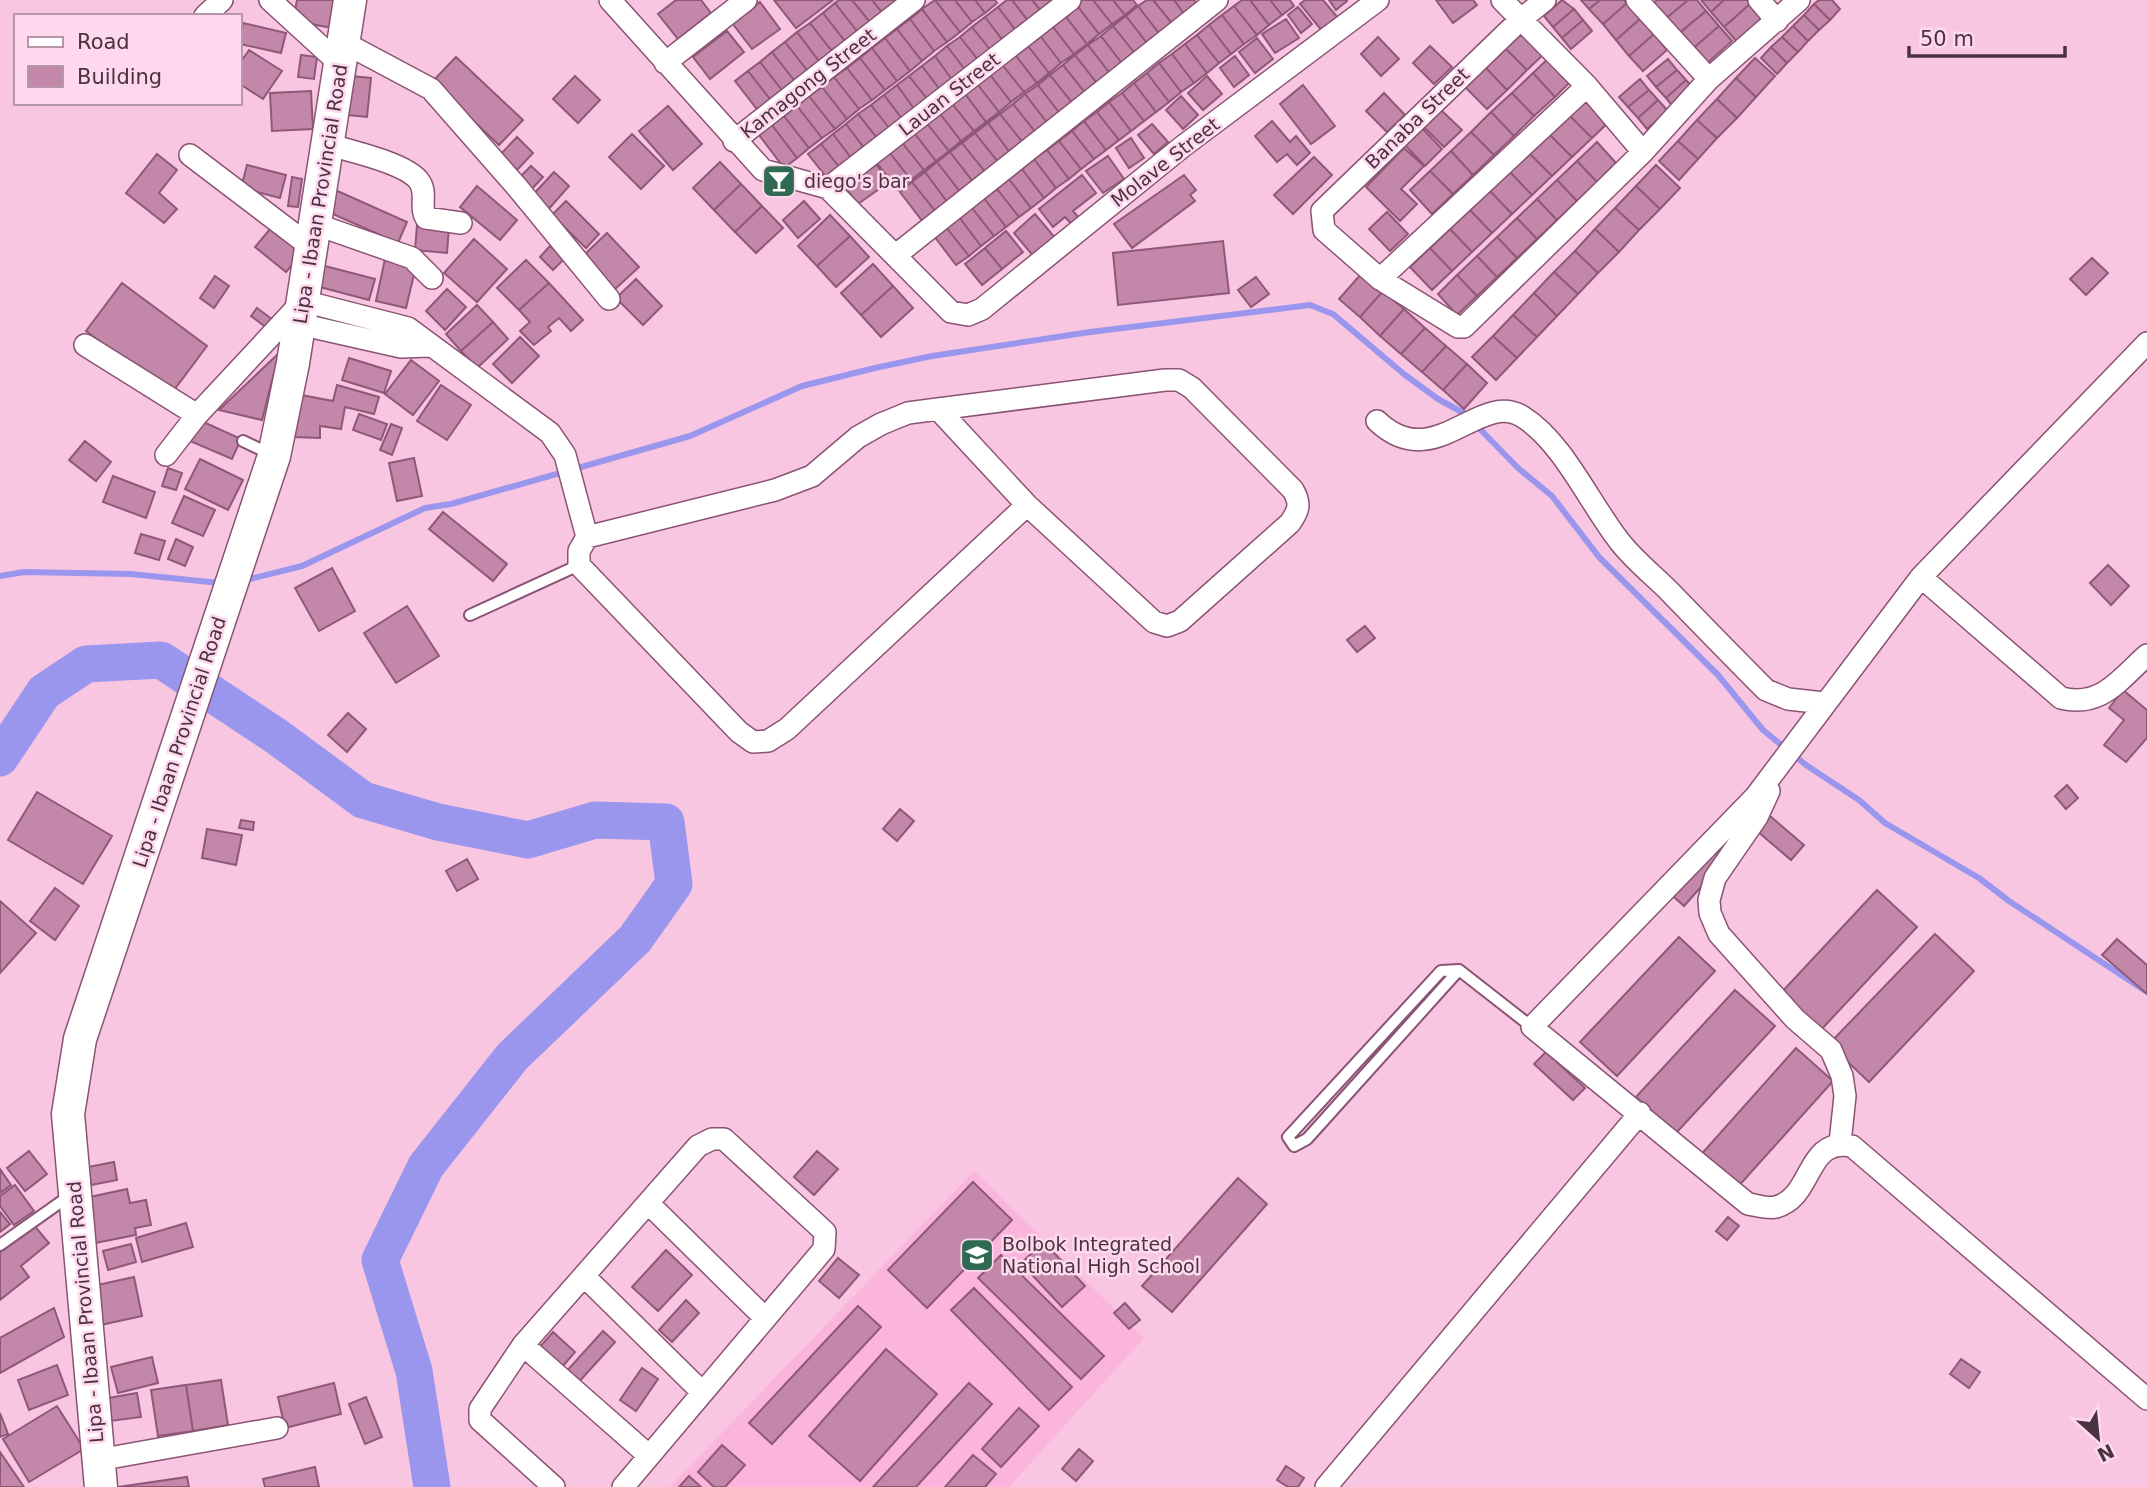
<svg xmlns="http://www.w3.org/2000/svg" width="2147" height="1487" viewBox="0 0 2147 1487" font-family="'DejaVu Sans',sans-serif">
<rect width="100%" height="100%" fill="#f9c6e2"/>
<path fill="#fbb5dc" d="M974,1171L1144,1338L1009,1487H670Z"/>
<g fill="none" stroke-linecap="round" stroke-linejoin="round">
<path stroke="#9a96ee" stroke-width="6" d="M1478,427L1518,468L1552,496L1599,557L1718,675L1763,730L1806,765L1859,800L1885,823L1979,878L2009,901L2147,992
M0,576L24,572L131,574L220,583
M242,581L302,566L425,508L451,504L690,436L802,386L875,368L932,356L1090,332L1310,305L1333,314L1405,375L1438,399L1469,416"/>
<path stroke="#9a96ee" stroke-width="37" d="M0,758L44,692L86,664L161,660L276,736L363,800L438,822L528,840L595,820L666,822L674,884L635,939L512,1057L426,1166L380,1260L414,1371L432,1487"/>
</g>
<path fill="#c387a9" stroke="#905878" stroke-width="2" d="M297,0H345L339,29L293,21Z
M676,0H701L711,13L678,39L658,14Z
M774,0H833L796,28Z
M839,0H852L873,26L860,35L835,3Z
M852,0H872L885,16L873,26Z
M872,0H893L898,7L885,16Z
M935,0H955L972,22L960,32Z
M935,0L960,32L947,42L922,9Z
M955,0H975L985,13L972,22Z
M975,0H995L997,3L985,13Z
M1007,0H1012L1029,22L1017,32L998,7Z
M1012,0H1032L1042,12L1029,22Z
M1032,0H1053L1055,3L1042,12Z
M1080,0H1093L1112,24L1099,34L1076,4Z
M1093,0H1113L1125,15L1112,24Z
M1113,0H1133L1137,5L1125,15Z
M1147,0H1153L1175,27L1162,37L1138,6Z
M1153,0H1174L1187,18L1175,27Z
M1174,0H1194L1200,8L1187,18Z
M1242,0H1250L1269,25L1257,35L1234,6Z
M1250,0H1270L1282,15L1269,25Z
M1270,0H1290L1294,6L1282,15Z
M1305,0H1323L1339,19L1323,32L1300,4Z
M1329,0H1346L1347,1L1336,10Z
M1436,0H1473L1477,5L1453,23Z
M1562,0L1574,9L1553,27L1544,16Z
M1581,0H1600L1589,9Z
M1600,0H1624L1627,3L1603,24L1589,9Z
M1657,0H1688L1664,20L1651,5Z
M1688,0H1697L1706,11L1677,35L1664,20Z
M1701,0H1724L1711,12Z
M1724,0H1751L1752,2L1724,27L1711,12Z
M1819,0H1832L1840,9L1830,20L1814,4Z
M760,2L780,29L752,49L732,23Z
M1752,2L1765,17L1737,42L1724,27Z
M835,3L860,35L848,45L823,13Z
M1627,3L1640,19L1616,40L1603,24Z
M1076,4L1099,34L1087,44L1063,13Z
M1814,4L1830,20L1819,30L1804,15Z
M1138,6L1162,37L1150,47L1126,16Z
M1234,6L1257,35L1244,44L1222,15Z
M998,7L1017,32L1004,42L985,17Z
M1298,7L1312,24L1301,33L1288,15Z
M922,9L947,42L934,51L910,19Z
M1574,9L1583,20L1562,38L1553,27Z
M1706,11L1719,26L1690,51L1677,35Z
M823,13L848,45L835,55L810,23Z
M1063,13L1087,44L1074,54L1050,23Z
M1222,15L1244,44L1231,54L1209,25Z
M1804,15L1819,30L1808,41L1793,26Z
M1126,16L1150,47L1137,56L1113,26Z
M985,17L1004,42L991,51L972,27Z
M910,19L934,51L922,61L897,29Z
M1286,19L1299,38L1275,53L1262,34Z
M1640,19L1654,34L1629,56L1616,40Z
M1583,20L1592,31L1571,49L1562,38Z
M243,23L286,33L281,53L240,44Z
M810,23L835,55L822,65L797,32Z
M1050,23L1074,54L1061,63L1038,33Z
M1209,25L1231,54L1219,63L1197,35Z
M1113,26L1137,56L1124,66L1101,36Z
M1719,26L1732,41L1704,66L1690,51Z
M1793,26L1808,41L1798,52L1782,37Z
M972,27L991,51L979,61L960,37Z
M897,29L922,61L910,71L885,38Z
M1526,29L1547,51L1527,70L1505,48Z
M727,31L744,52L710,79L693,57Z
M797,32L822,65L810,74L785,42Z
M1038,33L1061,63L1049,73L1025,42Z
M1654,34L1667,50L1643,71L1629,56Z
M1197,35L1219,63L1207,73L1185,44Z
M1101,36L1124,66L1112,76L1088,45Z
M960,37L979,61L966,71L947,46Z
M1378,37L1399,59L1381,76L1361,54Z
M1782,37L1798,52L1787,63L1771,47Z
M885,38L910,71L897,81L872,48Z
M1257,38L1273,59L1255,73L1239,52Z
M785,42L810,74L797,84L772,52Z
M1025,42L1049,73L1037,83L1013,52Z
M1185,44L1207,73L1194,83L1172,54Z
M1088,45L1112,76L1099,86L1075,55Z
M947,46L966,71L953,81L935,56Z
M1430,46L1452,67L1434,84L1413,63Z
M1771,47L1787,63L1777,74L1761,58Z
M872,48L897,81L885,90L860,58Z
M1505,48L1527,70L1507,90L1485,67Z
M249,50L282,71L263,99L240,84V63Z
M772,52L797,84L785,94L760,62Z
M1013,52L1037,83L1024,92L1000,62Z
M1172,54L1194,83L1181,92L1159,63Z
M1553,54L1575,77L1555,97L1533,73Z
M301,55L317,57L314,79L298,77Z
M1075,55L1099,86L1087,95L1063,65Z
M935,56L953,81L941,91L922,66Z
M1235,56L1249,75L1234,87L1220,68Z
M456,57L523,120L499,145L432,82Z
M860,58L885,90L872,100L847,68Z
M1755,58L1775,76L1756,97L1736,78Z
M1668,59L1677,70L1656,87L1647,76Z
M760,62L785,94L773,103L748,71Z
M1000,62L1024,92L1011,102L988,72Z
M1159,63L1181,92L1169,102L1147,73Z
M1063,65L1087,95L1074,105L1050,75Z
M922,66L941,91L928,100L909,76Z
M1485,67L1507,90L1487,109L1465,87Z
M847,68L872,100L859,109L834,77Z
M1677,70L1686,80L1666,98L1656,87Z
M748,71L773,103L760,113L735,81Z
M988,72L1011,102L999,112L975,81Z
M1147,73L1169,102L1156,112L1134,83Z
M1533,73L1555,97L1534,116L1512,93Z
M341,75L371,78L367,117L337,114Z
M1050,75L1074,105L1061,115L1038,85Z
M575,76L600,100L578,123L553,99Z
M909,76L928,100L915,110L897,85Z
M1207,76L1222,94L1203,110L1188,93Z
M834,77L859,109L847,119L822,87Z
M1736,78L1756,97L1737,118L1717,99Z
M1640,79L1649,90L1628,107L1619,97Z
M1686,80L1696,91L1675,109L1666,98Z
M975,81L999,112L986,122L963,91Z
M1134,83L1156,112L1144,121L1122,93Z
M897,85L915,110L903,120L884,95Z
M1038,85L1061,115L1049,125L1025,94Z
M1303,85L1335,126L1311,144L1280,104Z
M822,87L847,119L835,129L809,96Z
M1649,90L1658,100L1638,118L1628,107Z
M311,91L313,129L272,131L270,93Z
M963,91L986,122L974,131L950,101Z
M1122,93L1144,121L1131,131L1109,102Z
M1384,93L1405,115L1387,132L1366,111Z
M1512,93L1534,116L1514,136L1491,112Z
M1025,94L1049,125L1037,134L1013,104Z
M884,95L903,120L890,129L871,105Z
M809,96L835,129L822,138L797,106Z
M1181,96L1198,115L1183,129L1166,110Z
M1589,96L1612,119L1592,138L1569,115Z
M1717,99L1737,118L1717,138L1697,120Z
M1658,100L1668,111L1647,129L1638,118Z
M950,101L974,131L961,141L938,111Z
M1109,102L1131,131L1119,140L1097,112Z
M1013,104L1037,134L1024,144L1000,114Z
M871,105L890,129L878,139L858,114Z
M668,106L702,144L673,170L639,131Z
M797,106L822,138L809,148L784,116Z
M1440,109L1462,130L1444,147L1423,126Z
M938,111L961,141L949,151L925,121Z
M1097,112L1119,140L1106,150L1084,121Z
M1491,112L1514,136L1494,155L1471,132Z
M858,114L878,139L865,149L846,124Z
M1000,114L1024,144L1011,154L988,123Z
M1569,115L1592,138L1572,157L1549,134Z
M784,116L809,148L797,158L772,125Z
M1697,120L1717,138L1698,159L1678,141Z
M925,121L949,151L936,161L912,130Z
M1084,121L1106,150L1094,159L1072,131Z
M1272,121L1290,142L1296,136L1310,153L1297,165L1287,154L1277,162L1255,136Z
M988,123L1011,154L999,163L975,133Z
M846,124L865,149L852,159L833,134Z
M1152,124L1168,142L1154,154L1138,135Z
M772,125L797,158L784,168L759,135Z
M1421,127L1442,149L1425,166L1404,144Z
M912,130L936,161L924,170L900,140Z
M1072,131L1094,159L1081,169L1059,141Z
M1471,132L1494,155L1473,175L1451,151Z
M975,133L999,163L986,173L962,143Z
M632,134L664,166L641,189L609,157Z
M833,134L852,159L840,168L821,144Z
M1549,134L1572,157L1552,176L1529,153Z
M517,137L533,153L515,172L499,156Z
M1131,138L1144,158L1129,168L1116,148Z
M900,140L924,170L911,180L887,149Z
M1059,141L1081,169L1069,179L1047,150Z
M1678,141L1698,159L1679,180L1659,161Z
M1597,142L1616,163L1597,182L1577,161Z
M962,143L986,173L974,183L950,152Z
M821,144L840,168L827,178L808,154Z
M1404,148L1424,166L1401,189L1417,204L1400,221L1366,187Z
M887,149L911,180L898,190L874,159Z
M1047,150L1069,179L1056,188L1034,159Z
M1451,151L1473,175L1453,194L1430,171Z
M950,152L974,183L961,193L937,162Z
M1529,153L1552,176L1532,195L1510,172Z
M157,154L177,170L159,193L177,209L164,223L126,193Z
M1108,156L1124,179L1103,193L1086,171Z
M1314,157L1332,175L1293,214L1274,195Z
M1034,159L1056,188L1044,198L1022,169Z
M873,160L889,182L858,204L842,183Z
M1577,161L1597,182L1577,201L1557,180Z
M720,162L741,184L714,210L693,188Z
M937,162L961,193L948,203L925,172Z
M247,165L286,175L280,198L241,188Z
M1656,165L1680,188L1660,209L1636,186Z
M531,166L543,177L530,191L518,179Z
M1022,169L1044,198L1031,208L1009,179Z
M1430,171L1453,194L1432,214L1410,190Z
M554,172L569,186L546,212L530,198Z
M925,172L948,203L936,212L912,182Z
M1510,172L1532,195L1512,214L1490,191Z
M1082,175L1096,193L1073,211L1081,220L1073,226L1065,217L1053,227L1039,209Z
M1184,175L1196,190L1190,195L1195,201L1132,248L1114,224Z
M292,177L302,179L298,207L288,206Z
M1009,179L1031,208L1019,217L997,189Z
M1557,180L1577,201L1557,220L1537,199Z
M912,182L936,212L923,222L900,192Z
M741,184L762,206L735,232L714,210Z
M477,186L517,220L500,240L460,207Z
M1636,186L1660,209L1639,230L1615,208Z
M333,189L407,222L398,243L324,210Z
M997,189L1019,217L1006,227L984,198Z
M1490,191L1512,214L1492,233L1470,210Z
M984,198L1006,227L994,236L972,208Z
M1537,199L1557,220L1537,239L1517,218Z
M566,201L599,234L586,248L552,215Z
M804,201L820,219L798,238L783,220Z
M762,206L783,228L756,253L735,232Z
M972,208L994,236L981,246L959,217Z
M1615,208L1639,230L1619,252L1595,229Z
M1470,210L1492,233L1472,252L1450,229Z
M1387,212L1408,234L1390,251L1369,229Z
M1035,214L1057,240L1035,258L1014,233Z
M830,215L850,236L817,266L798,246Z
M959,217L981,246L969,256L946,227Z
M1517,218L1537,239L1517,258L1497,237Z
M275,223L305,249L286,272L255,247Z
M417,225L449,227L447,253L415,250Z
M946,227L969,256L956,265L934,236Z
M1450,229L1472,252L1452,271L1430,248Z
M1595,229L1619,252L1598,273L1575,251Z
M1006,231L1023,252L1002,269L985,248Z
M607,233L639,267L614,290L582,257Z
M850,236L869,257L836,287L817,266Z
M1497,237L1517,258L1497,277L1477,256Z
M474,239L507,269L477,302L444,273Z
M1223,241L1229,293L1118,305L1113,253Z
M550,246L564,259L553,270L540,257Z
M985,248L1002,269L982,285L965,264Z
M1430,248L1452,271L1432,290L1410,267Z
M1575,251L1598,273L1578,294L1554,272Z
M1477,256L1497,277L1477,296L1457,275Z
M2092,258L2108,273L2086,295L2070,279Z
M385,259L416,266L406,308L376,301Z
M526,260L549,283L519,310L497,288Z
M873,264L893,286L861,315L841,293Z
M321,265L375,279L369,300L316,286Z
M1554,272L1578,294L1557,316L1534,293Z
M1362,273L1383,291L1360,317L1339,299Z
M1457,275L1477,296L1457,315L1438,294Z
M215,276L229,286L214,308L200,298Z
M1256,277L1269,294L1251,307L1238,290Z
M636,279L662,306L643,325L616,298Z
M122,283L207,346L171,394L86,331Z
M549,283L583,320L571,331L559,318L548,327L551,331L534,345L520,331L530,322L519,310Z
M893,286L913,308L881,337L861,315Z
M447,289L466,307L445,330L426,311Z
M1383,291L1404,309L1380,336L1360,317Z
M1534,293L1557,316L1537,337L1513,315Z
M477,305L493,322L461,351L446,334Z
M257,308L273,320L267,328L251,316Z
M1404,309L1425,328L1401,354L1380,336Z
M1513,315L1537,337L1517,358L1493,336Z
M493,322L508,339L477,368L461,351Z
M1425,328L1446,346L1422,372L1401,354Z
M1493,336L1517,358L1496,380L1472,357Z
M520,337L539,356L512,383L493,364Z
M1446,346L1467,364L1443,390L1422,372Z
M279,353L262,420L219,410Z
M349,358L391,371L384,393L342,380Z
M411,360L439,381L413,415L385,394Z
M1467,364L1487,383L1464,409L1443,390Z
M337,385L379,397L374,414L345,407L341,429L320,426V438L292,437L301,395L333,401Z
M441,385L471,405L447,440L417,421Z
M359,414L387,424L381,440L353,430Z
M199,420L241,439L232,459L190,441Z
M391,424L402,428L392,455L380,450Z
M85,441L111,462L96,481L69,460Z
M414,458L422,496L397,501L389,463Z
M200,459L243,480L228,510L185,489Z
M168,468L182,473L176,490L162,486Z
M113,476L155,492L146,518L103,502Z
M184,496L215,510L203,536L172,523Z
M443,512L507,564L493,581L429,529Z
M141,534L165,541L159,560L135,553Z
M176,539L193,547L185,566L168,559Z
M2108,565L2129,586L2111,605L2090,583Z
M332,568L355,611L319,631L295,588Z
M407,606L439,656L396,683L364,633Z
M1365,626L1375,638L1357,652L1347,640Z
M2123,690L2147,710V738L2126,762L2104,745L2124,720L2109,708Z
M348,713L366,729L347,752L328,735Z
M2067,785L2078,798L2066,809L2055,796Z
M37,792L112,836L83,884L8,840Z
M900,809L914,821L897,841L883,829Z
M1770,816L1804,845L1791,860L1757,831Z
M241,820L254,822L253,830L239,828Z
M207,829L242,835L236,865L202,858Z
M1706,845L1724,861L1684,906L1666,890Z
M467,859L478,879L457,891L446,871Z
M55,888L79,906L55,940L30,921Z
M1877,890L1917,927L1820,1031L1780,994Z
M0,901L36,933L0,973Z
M1935,934L1974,971L1869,1082L1829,1044Z
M1679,937L1715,971L1617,1076L1580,1042Z
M2117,939L2147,965V994L2102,955Z
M1735,990L1775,1026L1676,1133L1636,1097Z
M1796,1048L1833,1081L1735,1190L1698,1158Z
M1546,1052L1585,1088L1573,1100L1534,1064Z
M29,1151L47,1174L25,1191L7,1168Z
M817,1151L838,1169L814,1195L794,1177Z
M114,1162L117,1180L91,1185L88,1167Z
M0,1169L11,1185L0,1193Z
M1238,1178L1267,1204L1172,1312L1142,1286Z
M973,1182L1012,1220L927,1308L888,1270Z
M15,1185L34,1211L14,1225L0,1206V1196Z
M127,1189L130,1203L146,1200L151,1225L135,1228L136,1235L95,1243L85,1198Z
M0,1212L10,1224L0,1232Z
M1728,1217L1739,1226L1727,1240L1716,1231Z
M32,1223L49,1243L21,1266L29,1277L0,1300V1249Z
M186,1223L193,1247L142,1262L136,1238Z
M1044,1242L1085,1286L1062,1307L1021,1263Z
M131,1244L136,1262L108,1270L103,1251Z
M666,1250L692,1275L658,1311L632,1287Z
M1001,1255L1104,1356L1081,1379L978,1278Z
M838,1258L859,1275L839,1298L819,1281Z
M134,1277L142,1316L96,1326L88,1287Z
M974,1288L1072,1387L1049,1410L951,1310Z
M686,1300L699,1313L672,1342L659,1330Z
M1125,1303L1140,1320L1129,1329L1114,1313Z
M858,1306L881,1327L772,1444L749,1423Z
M54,1308L64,1337L0,1373V1338Z
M603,1331L615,1342L577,1384L565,1373Z
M553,1332L575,1352L562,1367L539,1348Z
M886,1349L937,1394L860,1481L809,1436Z
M152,1357L158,1383L118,1393L111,1367Z
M1961,1359L1980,1372L1969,1388L1950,1374Z
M57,1365L68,1395L29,1410L18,1380Z
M642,1368L658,1379L636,1411L620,1400Z
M221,1380L228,1425L193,1431L186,1385Z
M334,1383L341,1414L285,1428L278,1397Z
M969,1383L992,1404L916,1487H873Z
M186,1385L193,1431L158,1436L151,1390Z
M137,1393L141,1417L111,1421L108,1398Z
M366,1397L382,1437L365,1444L349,1404Z
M57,1406L84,1449L29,1482L3,1439Z
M1019,1408L1039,1426L1001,1467L982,1449Z
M0,1413L8,1434L0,1437Z
M722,1445L745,1465L725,1487H714L698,1472Z
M1079,1449L1093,1461L1076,1481L1062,1469Z
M0,1452L24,1487H0Z
M973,1455L996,1474L985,1487H945Z
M1286,1466L1304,1478L1298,1487H1288L1277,1480Z
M315,1467L319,1487H265L263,1479Z
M689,1476L701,1487H679Z
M187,1477L189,1487H118Z"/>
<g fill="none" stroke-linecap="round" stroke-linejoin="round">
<g stroke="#8a5373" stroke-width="14">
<path id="service" d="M243,441L272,455
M470,615L579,565
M1459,970L1307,1139L1294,1146L1288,1137L1441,971L1459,970L1532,1027
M0,1245L72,1194"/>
</g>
<g stroke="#8a5373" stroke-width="24">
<path id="minor" d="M270,0L340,64
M610,0L763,170L828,188L951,312L968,315L982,309L1182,147L1378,0
M1502,0L1587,86L1643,152
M1545,0L1520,20L1322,211L1324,230L1380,279L1458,327H1464L1643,152L1709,79L1799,0
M1637,0L1709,79
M1759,0L1777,21
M205,16L222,0
M343,42L431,89L517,187L609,299
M665,63L746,0
M734,141L914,0
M327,144C349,151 406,163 419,181C428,193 419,207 426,218L461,223
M190,155L311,247
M828,188L1070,0
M315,224L412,258L432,278
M896,255L1217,0
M1380,279L1587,86
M299,324L401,347L429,346
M2147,343L1921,577L1756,796L1532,1027L1748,1204C1756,1205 1768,1209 1776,1207C1814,1197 1805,1137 1852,1146L2147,1399
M85,345L197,415L303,301L408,328L550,433L565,455L587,537
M938,409L1027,505L1154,622L1167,626L1180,621L1290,523C1299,510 1301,504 1293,490L1192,388L1179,380H1165L938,409L908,413L881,424L858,437L812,476L775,490L587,537L579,551V565L739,732L753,742L768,741L787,729L1027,505
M1377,421C1435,476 1479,389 1523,417C1563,442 1590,504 1620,542C1634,560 1653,575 1669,591C1701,624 1733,657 1766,690L1788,699L1824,703
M166,455L197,415
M1921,577L2061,698C2101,708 2119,680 2147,655
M1769,791L1757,817L1715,878L1709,900L1710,913L1719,934L1795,1019L1831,1050L1842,1076L1845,1096L1840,1143
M649,1204L765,1318
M585,1277L701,1391
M523,1345L647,1454
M98,1460L277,1428
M554,1487L480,1420V1409L523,1345L698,1146L712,1139H724L825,1232L824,1249L623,1487
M1326,1487L1640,1113"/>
</g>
<g stroke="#8a5373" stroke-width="35">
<path id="secondary" d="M101,1487L68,1114L80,1039L274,456L293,363L350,0"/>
</g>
<use href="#service" stroke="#fff" stroke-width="10"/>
<use href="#minor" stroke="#fff" stroke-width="21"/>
<use href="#secondary" stroke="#fff" stroke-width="32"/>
</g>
<defs>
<g id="bar-square" transform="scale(1.75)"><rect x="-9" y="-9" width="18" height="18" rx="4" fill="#316a53" stroke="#fed8ed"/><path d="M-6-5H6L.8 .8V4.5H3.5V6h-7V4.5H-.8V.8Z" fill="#fff"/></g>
<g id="school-square" transform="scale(1.75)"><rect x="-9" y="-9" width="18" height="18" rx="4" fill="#316a53" stroke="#fed8ed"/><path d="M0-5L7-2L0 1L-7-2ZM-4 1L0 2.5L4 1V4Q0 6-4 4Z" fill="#fff"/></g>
</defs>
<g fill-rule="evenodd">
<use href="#bar-square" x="779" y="181"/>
<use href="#school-square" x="977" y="1255"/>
</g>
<g text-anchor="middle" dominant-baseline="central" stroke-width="5" stroke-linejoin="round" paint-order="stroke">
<g font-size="19" fill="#4b3240" stroke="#fed8ed">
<text transform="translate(808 83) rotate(-38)">Kamagong Street</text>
<text transform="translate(949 94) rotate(-38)">Lauan Street</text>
<text transform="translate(1417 118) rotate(-44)">Banaba Street</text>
<text transform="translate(1165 162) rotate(-38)">Molave Street</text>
<text transform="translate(320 194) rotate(-81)">Lipa - Ibaan Provincial Road</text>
<text transform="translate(179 742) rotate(-72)">Lipa - Ibaan Provincial Road</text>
<text transform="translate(85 1312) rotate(-95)">Lipa - Ibaan Provincial Road</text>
</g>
<g font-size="19" fill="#4b3240" stroke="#fed8ed" text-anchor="start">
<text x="804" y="181">diego's bar</text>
<text x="1002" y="1244">Bolbok Integrated<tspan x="1002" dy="22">National High School</tspan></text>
</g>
</g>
<rect x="14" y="14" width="228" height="91" fill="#fed8ed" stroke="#b696a8" stroke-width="2"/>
<rect x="28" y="37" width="35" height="10" fill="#ffffff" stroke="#b696a8" stroke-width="2"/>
<text x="77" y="49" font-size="21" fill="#4b3240">Road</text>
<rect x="28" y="66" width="35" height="21" fill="#c387a9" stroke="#b696a8" stroke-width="2"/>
<text x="77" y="84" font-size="21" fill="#4b3240">Building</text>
<g transform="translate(2098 1438) rotate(153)" stroke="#fed8ed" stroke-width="5" paint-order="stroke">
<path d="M0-5L12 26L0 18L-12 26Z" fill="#4b3240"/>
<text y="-10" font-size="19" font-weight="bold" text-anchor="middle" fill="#4b3240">N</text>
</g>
<path d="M1909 46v10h156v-10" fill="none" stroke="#4b3240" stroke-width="3.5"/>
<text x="1920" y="46" font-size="21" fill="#4b3240" stroke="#fed8ed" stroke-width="5" paint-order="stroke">50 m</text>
</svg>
